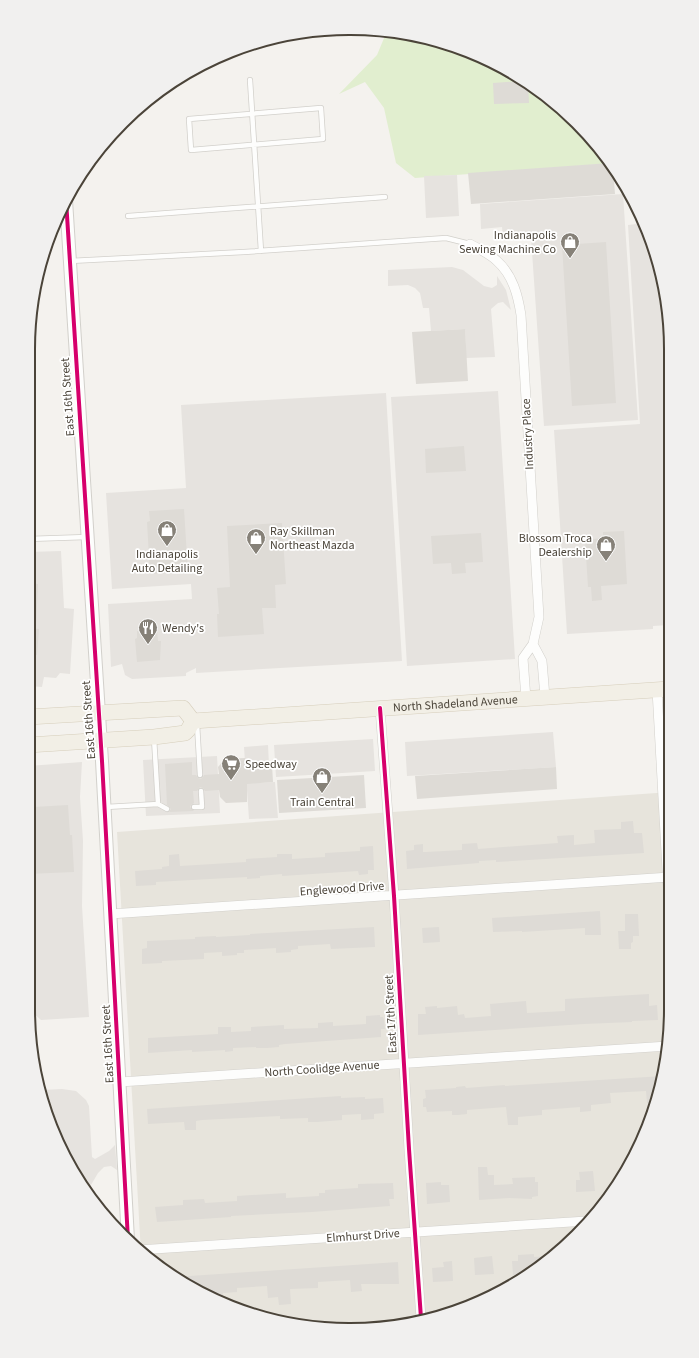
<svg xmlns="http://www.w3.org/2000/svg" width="699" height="1358" viewBox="0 0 699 1358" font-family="'Source Sans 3',sans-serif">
<rect width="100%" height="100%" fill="#f4f2ee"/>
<path fill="#e7e4dc" d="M670,792V1029L660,1091L638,1150L577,1236L491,1297L391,1327L287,1324L189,1287L141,1253L117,832Z"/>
<path fill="#e1eecf" d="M387,31L432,39L491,61L545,95L605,154L609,161L603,164L415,178L396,163L384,108L365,82L339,94L377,55Z"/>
<path fill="#e6e3df" d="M457,175L459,216L426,218L424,176Z
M623,194L638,420L544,426L531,237L503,239L502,227L481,229L480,204Z
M645,223L668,307L669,625L653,626V629L567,634L554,430L640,424L628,225Z
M452,267L463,270L484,286L492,288L497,285V276L506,290L511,310L503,302L498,303L491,309L495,357L466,358L465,329L431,331L429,308H423L420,293L415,288L408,285L388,286V270Z
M498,391L515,659L407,666L391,397Z
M386,393L402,661L196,673V668L186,673V676L132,679L125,675L122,664L111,667L108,604L192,599L191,584L112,589L106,493L186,488L181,405Z
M61,551L64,608L74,609L70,674L60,673L56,678L44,677L42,687L28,686V552Z
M553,732L556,767L407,776L405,742Z
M373,739L375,771L276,777L274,745Z
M268,745L269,765L255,783L275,782L278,818L249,819L244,747Z
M217,756L220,813L146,816L143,760Z
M82,762L80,797L83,841L82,906L89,1017L41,1020L28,1008V766Z
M62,1089L76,1091L86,1100L89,1106L92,1157L95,1159L109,1151L115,1145L117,1170L111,1166L104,1167L98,1173L91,1185L88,1193L68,1154L67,1150H65L45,1112L42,1090Z"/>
<path fill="#dedbd6" d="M523,81L528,84L529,103L494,104L493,83Z
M610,163L613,168L615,194L471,204L468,173Z
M606,242L616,403L572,406L562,245Z
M465,329L468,381L416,384L412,332Z
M464,446L466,471L426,473L425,449Z
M184,509L188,572L150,574L147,522L150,521L149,511Z
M282,523L286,584L275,585L276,608H262L264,634L218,637L217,614H219L217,588L230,587L227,526Z
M624,531L627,584L601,586L602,600L592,601L591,587H588L585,540L603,538V532Z
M481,533L483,562L465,563L466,573L452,574L451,563L433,564L431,536Z
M28,583L38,584L36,627H28Z
M28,628L39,629L37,655L28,654Z
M157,630L158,641H161L160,660L137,662L135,639L137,638V631Z
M245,758L246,767L272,765L273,782L247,784V802L226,803L220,797L219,790L205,791L203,788L200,787L197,791H193L194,803L191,805L190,807L194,811L169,812L171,809L167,805L165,764L192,762V775H196L198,778L201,779L203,777L204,775L219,774L218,767L225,759Z
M556,767L557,789L417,799L415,776Z
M364,775L366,808L279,813L277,780Z
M68,805L70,835H72L74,872L28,874V838H36L34,807Z
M633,821L634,833H642L644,853L496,862V860L479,861V863L407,869L406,851L414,850V845L423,844V852H426L462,850V844L477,843L478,849L558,843L557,836L574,835V845L595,843L594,830L621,829V822Z
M373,846L374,870H368V874L359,875L358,871L282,876V874L260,876V878L247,879V877L192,880L156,882V885L136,886L135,871L162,869V867L169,866V855L179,854L180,866L246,862V859L277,857V854H292V859L325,857V853L360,851V847Z
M600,911L601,935H585V928L522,932V931L493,932L492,918Z
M625,914H638L639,936H633V942L631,943V949H619L618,931H625Z
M374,927L375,947L331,949L330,944L298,946V949L291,950V952L276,953V948L244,950V953H237V955L222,956V952L204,953V959L162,961V963L142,964V949L147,948V941L195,939V937L216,936V937L250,935V934Z
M439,927L440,942L423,943L422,928Z
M649,994V1006L657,1005L658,1020L632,1021V1022L584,1024L418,1035V1014H426L425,1007L437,1006V1008L457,1006L458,1015L464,1014L465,1018L491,1016L490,1004L526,1001L527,1013L565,1011V999Z
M380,1015V1017H383L384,1020L385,1029H381V1037L285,1044L279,1045V1047L267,1048H256V1047L233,1048V1051L225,1052V1050L192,1052V1050L148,1053V1038L218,1034V1027H231V1032L251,1031V1027L284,1025V1029L318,1028V1023L333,1022V1026L366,1024V1016Z
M663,1076L660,1091L656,1102L647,1103L646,1091L610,1093L611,1103L591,1105V1111L580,1112V1107L542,1110V1115L518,1117V1125H508L506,1107L467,1110V1114L458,1115H452V1111L427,1112L426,1107H423V1099L426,1098L425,1090L456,1088V1087L465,1086L466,1088L505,1085V1086Z
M341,1096V1098L365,1097V1099L383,1098L384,1113L374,1114V1119L361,1120V1114L342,1115V1120L317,1122H308V1118L280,1119V1116L202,1120L196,1121V1130H185L184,1122L148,1124L147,1109Z
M478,1167H487L488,1175H494V1185L513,1184L512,1178L535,1177V1182H538V1196L532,1197V1199L509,1198L479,1200Z
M593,1171L595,1191L576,1192V1180H580L579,1172Z
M441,1182V1185H449L450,1202L427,1204L426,1183Z
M393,1183L394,1199H389L390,1206L312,1212L231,1216V1217L157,1222L155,1207L183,1205V1200L204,1199L205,1203L237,1201V1196L286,1193V1198L319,1196V1193H325V1190L358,1188V1184Z
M534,1254V1257L549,1256L522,1275H513L512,1261H518V1255Z
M492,1256L494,1274L475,1275L474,1258Z
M452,1261L453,1281L433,1282L432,1268L444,1267L443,1262Z
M398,1262L399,1284H361L362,1291L351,1292L350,1280L318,1282V1288L290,1289L291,1304L279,1305L278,1297L268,1298L267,1286L237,1288V1292L223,1293V1300L189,1287L175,1277Z"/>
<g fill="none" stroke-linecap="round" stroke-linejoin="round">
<g stroke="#d2d0cb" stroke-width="6">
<path id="service" d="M250,80L261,251
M321,108L323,139L191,150L189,119Z
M128,216L385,197
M70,261L244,252L446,238L470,244
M28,539L87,537
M197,724L200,775
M154,738L158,804
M106,807L158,804L167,809
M194,807H202L201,791"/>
</g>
<g stroke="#d2d0cb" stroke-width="10">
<path id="minor" d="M470,244C479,249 490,254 497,261C513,275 518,296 521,315L539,617L533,644L523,658L526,699
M533,644L542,661L545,697
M657,690L670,923
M380,708L394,896L409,1149L421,1318
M110,914L670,877
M120,1082L668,1046
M138,1250L587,1221"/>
</g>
<g stroke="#d2d0cb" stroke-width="14">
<path id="tertiary" d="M66,200L102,761L128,1240"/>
</g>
<g stroke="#d6cebb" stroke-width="16">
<g id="primary">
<path d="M28,717L183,708L193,721"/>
<path id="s1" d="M193,721L669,689"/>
<path d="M28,745L154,737L185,733L188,730L193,721"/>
</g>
</g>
<use href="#service" stroke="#fdfdfc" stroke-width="4.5"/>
<use href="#minor" stroke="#fdfdfc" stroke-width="9"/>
<use href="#tertiary" stroke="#fdfdfc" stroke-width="12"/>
<use href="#primary" stroke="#f2efe6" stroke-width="15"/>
<g stroke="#fff" stroke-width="6">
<path id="cycleway" d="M66,200L102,761L128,1240
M380,708L394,896L409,1149L421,1318"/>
</g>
<use href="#cycleway" stroke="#d6006c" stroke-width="4"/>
</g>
<defs>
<g id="shop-pin" transform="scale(1)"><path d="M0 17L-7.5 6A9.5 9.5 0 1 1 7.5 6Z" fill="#868178" stroke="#fff"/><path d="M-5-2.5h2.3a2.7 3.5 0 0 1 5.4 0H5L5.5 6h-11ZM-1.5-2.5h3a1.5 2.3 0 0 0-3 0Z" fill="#fff"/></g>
<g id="restaurant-pin" transform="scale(1)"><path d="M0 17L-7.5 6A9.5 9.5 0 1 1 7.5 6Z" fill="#868178" stroke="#fff"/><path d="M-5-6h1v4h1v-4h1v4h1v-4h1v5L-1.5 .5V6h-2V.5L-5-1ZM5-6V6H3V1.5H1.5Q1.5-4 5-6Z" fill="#fff"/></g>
<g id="supermarket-pin" transform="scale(1)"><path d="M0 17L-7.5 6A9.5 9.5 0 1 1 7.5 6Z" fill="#868178" stroke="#fff"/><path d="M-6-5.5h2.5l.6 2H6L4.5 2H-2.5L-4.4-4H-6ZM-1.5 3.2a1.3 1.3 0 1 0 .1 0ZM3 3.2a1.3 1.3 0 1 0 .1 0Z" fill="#fff"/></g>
</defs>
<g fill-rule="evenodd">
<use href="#shop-pin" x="570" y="242"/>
<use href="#shop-pin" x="167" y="530"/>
<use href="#shop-pin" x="256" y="538"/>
<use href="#shop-pin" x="606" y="545"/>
<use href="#restaurant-pin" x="148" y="628"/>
<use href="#supermarket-pin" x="231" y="764"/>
<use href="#shop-pin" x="322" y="777"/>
</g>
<g text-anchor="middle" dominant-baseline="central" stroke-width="3.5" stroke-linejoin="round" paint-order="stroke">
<g font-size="12" fill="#4b4439" stroke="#fff" text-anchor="start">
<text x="556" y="235" text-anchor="end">Indianapolis<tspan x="556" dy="14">Sewing Machine Co</tspan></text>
<text x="270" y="531">Ray Skillman<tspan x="270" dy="14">Northeast Mazda</tspan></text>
<text x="592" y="538" text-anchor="end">Blossom Troca<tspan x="592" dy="14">Dealership</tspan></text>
<text x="167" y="554" text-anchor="middle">Indianapolis<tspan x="167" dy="14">Auto Detailing</tspan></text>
<text x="162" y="628">Wendy's</text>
<text x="245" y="764">Speedway</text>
<text x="322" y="802" text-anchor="middle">Train Central</text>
</g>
<g font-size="12" fill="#4b4439" stroke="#fff">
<text transform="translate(68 397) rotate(-94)">East 16th Street</text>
<text transform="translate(528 434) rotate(-93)">Industry Place</text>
<text stroke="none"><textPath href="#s1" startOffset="263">North Shadeland Avenue</textPath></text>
<text transform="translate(89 720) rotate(-94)">East 16th Street</text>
<text transform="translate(342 889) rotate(-4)">Englewood Drive</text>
<text transform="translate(391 1014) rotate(-93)">East 17th Street</text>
<text transform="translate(108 1044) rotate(-93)">East 16th Street</text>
<text transform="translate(322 1069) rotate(-4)">North Coolidge Avenue</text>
<text transform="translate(363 1236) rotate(-4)">Elmhurst Drive</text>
</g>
</g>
<path d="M0 0H699V1358H0ZM349 35H350A314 314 0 0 1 664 349V1009A314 314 0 0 1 350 1323H349A314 314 0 0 1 35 1009V349A314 314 0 0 1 349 35Z" fill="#f1f0ef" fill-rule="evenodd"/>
<path fill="none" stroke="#4b4439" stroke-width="2" d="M349 35H350A314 314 0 0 1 664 349V1009A314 314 0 0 1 350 1323H349A314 314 0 0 1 35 1009V349A314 314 0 0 1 349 35Z"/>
</svg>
